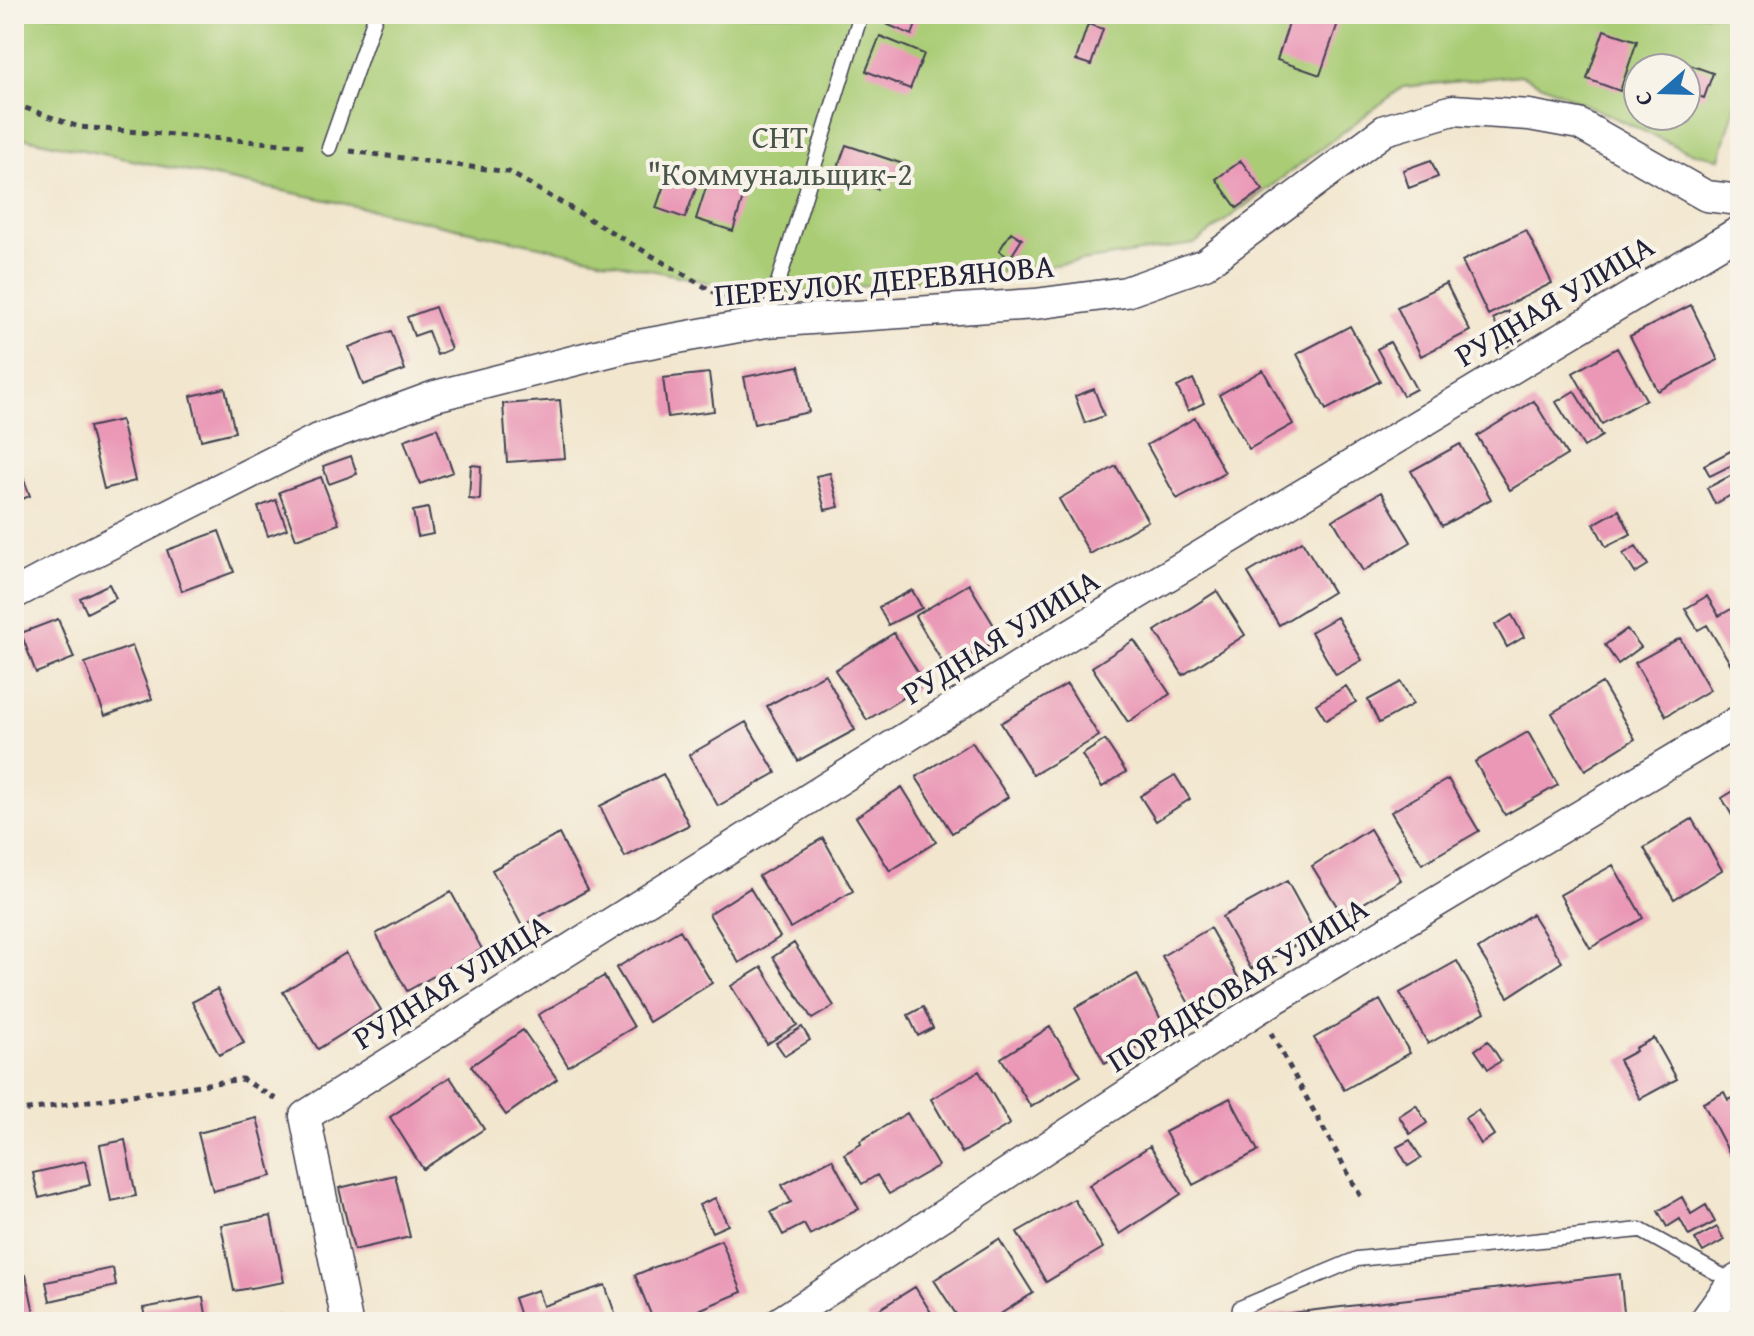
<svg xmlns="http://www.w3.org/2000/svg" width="1754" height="1336" viewBox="0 0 1754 1336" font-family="'Gentium Book Plus',serif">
<rect width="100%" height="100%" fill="#f7f3e8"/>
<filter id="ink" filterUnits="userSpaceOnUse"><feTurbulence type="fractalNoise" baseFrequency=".0125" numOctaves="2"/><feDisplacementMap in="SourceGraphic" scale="16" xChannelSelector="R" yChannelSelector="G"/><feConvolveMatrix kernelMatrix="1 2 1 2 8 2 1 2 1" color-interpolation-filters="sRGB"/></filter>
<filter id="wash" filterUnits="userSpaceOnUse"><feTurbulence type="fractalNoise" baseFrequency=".006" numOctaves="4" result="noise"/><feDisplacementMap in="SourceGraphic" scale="32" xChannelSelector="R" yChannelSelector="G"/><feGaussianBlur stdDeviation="1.8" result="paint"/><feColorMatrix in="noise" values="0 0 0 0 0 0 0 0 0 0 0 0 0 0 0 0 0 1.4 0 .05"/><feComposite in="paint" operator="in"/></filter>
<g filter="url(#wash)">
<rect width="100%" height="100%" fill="#f2e6ce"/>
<path fill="#a9cc75" stroke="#667758" stroke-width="2" fill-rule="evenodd" d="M14,14H1740V87L1720,159L1687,151L1521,75L1403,87L1194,244L1021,270L771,296L308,196L14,136ZM1638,68H1686V116H1638Z"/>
<g id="blocks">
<path fill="#ea98b6" d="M890,14H920L912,35L886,24Z
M1292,14H1321L1339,20L1320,75L1277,60Z
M1088,24L1103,29L1091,65L1076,60Z
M1604,30L1637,41L1620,91L1587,79Z
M880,36L924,54L910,89L866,71Z
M1673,59L1713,73L1704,98L1686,92V68H1669Z
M846,145L903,164L897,182L880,176L877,189L835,175Z
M1431,160L1438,177L1409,188L1403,170Z
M1241,161L1263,190L1237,208L1216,179Z
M671,165L701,175L685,218L656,208Z
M711,172L747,184L733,231L696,219Z
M1526,230L1552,283L1488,315L1462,261Z
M1011,232L1022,239L1010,258L999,251Z
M1446,283L1470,331L1421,356L1397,307Z
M1691,305L1718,360L1658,391L1630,336Z
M435,307L451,349L437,355L428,331L414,336L407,317Z
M1508,311L1522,339L1507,347L1493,319Z
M1350,326L1380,381L1326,410L1297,354Z
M391,331L405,370L363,385L349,347Z
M1390,342L1416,389L1403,396L1377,349Z
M1617,348L1646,399L1602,424L1573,373Z
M799,366L809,412L754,424L744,377Z
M1263,370L1293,424L1249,449L1219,395Z
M709,373L714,411L668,417L663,378Z
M1193,379L1204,403L1188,411L1177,387Z
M225,388L235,432L201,440L191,396Z
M1094,389L1104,416L1085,423L1075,396Z
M1574,391L1602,436L1584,447L1556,402Z
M560,400L565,458L507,462L503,404Z
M1534,401L1567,455L1510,490L1477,436Z
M1195,418L1225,473L1177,499L1147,445Z
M121,420L135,481L104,489L89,427Z
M437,428L453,472L420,484L404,440Z
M1460,444L1491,499L1442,526L1411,471Z
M1740,446V461L1710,476L1704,465Z
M351,456L357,474L329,484L323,466Z
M17,461L30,496L14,502V462Z
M471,465L481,466L480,500L469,499Z
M1116,466L1148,521L1090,554L1059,499Z
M1740,471V490L1715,504L1707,488Z
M830,473L839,507L825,510L816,476Z
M321,477L339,524L296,539L279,492Z
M1381,492L1411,542L1363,571L1333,520Z
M276,500L287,529L268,536L258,507Z
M428,508L433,534L418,537L413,511Z
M1619,510L1631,534L1606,547L1594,524Z
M219,531L234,572L182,591L167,550Z
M1302,541L1333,592L1279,625L1248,573Z
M1636,546L1648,565L1635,573L1623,554Z
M109,584L116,598L87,613L80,598Z
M969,584L1001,637L947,670L915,616Z
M912,590L922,608L888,625L879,607Z
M1217,591L1245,635L1183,675L1155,631Z
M1707,596L1719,616L1740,604V670L1736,673L1707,625L1698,630L1685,609Z
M1512,615L1524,637L1507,647L1495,625Z
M1337,617L1362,660L1336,675L1311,632Z
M58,619L74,658L36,673L21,633Z
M1627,629L1641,647L1618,664L1605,645Z
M894,633L925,684L867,720L835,670Z
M1680,638L1710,690L1666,716L1635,663Z
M1134,640L1170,694L1128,722L1092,667Z
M132,646L152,699L105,716L85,663Z
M825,674L855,730L798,761L767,706Z
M1401,682L1413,704L1379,723L1368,700Z
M1602,683L1635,739L1585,770L1552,713Z
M1067,684L1099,736L1033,775L1001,723Z
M1346,686L1356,702L1326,720L1316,704Z
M746,722L776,773L718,806L689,755Z
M1528,732L1558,785L1505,815L1475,762Z
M1105,740L1126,772L1102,787L1082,755Z
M972,742L1008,797L952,833L916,777Z
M663,774L689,825L625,857L600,806Z
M1175,775L1190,799L1156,821L1140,796Z
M1448,779L1479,831L1422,864L1391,812Z
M902,787L936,842L890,871L856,817Z
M1740,787V829L1722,798Z
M1692,819L1722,870L1674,899L1644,848Z
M1370,829L1401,880L1343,916L1312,866Z
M559,834L588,890L522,926L492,870Z
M823,838L853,891L790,928L759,876Z
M1613,865L1643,918L1590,948L1560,895Z
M1287,881L1316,934L1251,969L1222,917Z
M750,888L780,937L739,963L709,914Z
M451,892L482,949L407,991L376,934Z
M1532,914L1562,962L1508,997L1478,949Z
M1210,928L1240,981L1192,1009L1162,956Z
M680,930L712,983L649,1022L616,968Z
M794,943L834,1006L812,1019L773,957Z
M346,953L381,1010L318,1049L283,992Z
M1457,961L1485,1012L1428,1044L1400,993Z
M762,967L797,1025L767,1044L731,986Z
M1137,974L1167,1031L1105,1064L1075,1008Z
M604,976L634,1027L568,1066L538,1015Z
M217,989L244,1043L219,1055L192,1002Z
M1380,1000L1410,1053L1344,1090L1314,1038Z
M923,1007L933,1028L918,1036L908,1015Z
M802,1027L810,1040L785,1056L776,1043Z
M1050,1027L1081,1076L1031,1107L1001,1058Z
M523,1030L557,1079L506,1115L471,1066Z
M1654,1038L1677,1079L1640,1099L1619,1060L1636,1051L1635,1048Z
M1488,1041L1501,1061L1488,1069L1475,1050Z
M979,1071L1010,1124L962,1153L931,1099Z
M450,1077L484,1129L423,1169L390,1117Z
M1724,1092L1728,1100L1740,1094V1159L1734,1162L1703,1103Z
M1230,1098L1258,1151L1193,1185L1165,1132Z
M1416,1105L1427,1123L1410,1134L1399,1116Z
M1478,1110L1494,1135L1481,1144L1465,1118Z
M907,1113L938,1166L889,1194L877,1175L862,1184L844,1154L861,1144L860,1141Z
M257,1118L272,1176L213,1191L198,1133Z
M125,1140L136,1196L111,1201L100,1145Z
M1410,1140L1421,1158L1408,1166L1397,1147Z
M1150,1146L1181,1194L1120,1234L1089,1185Z
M832,1159L859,1209L810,1235L804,1224L783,1235L771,1212L791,1202L782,1185Z
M85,1161L90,1185L39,1198L33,1173Z
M395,1175L410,1237L354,1250L339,1188Z
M1682,1197L1691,1214L1706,1205L1715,1222L1689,1236L1680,1219L1667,1227L1658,1211Z
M715,1198L728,1225L712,1232L699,1205Z
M1074,1199L1103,1248L1046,1282L1017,1232Z
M271,1216L284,1282L234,1291L221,1225Z
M14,1218H15L21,1248L14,1249Z
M1717,1227L1724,1240L1703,1252L1695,1239Z
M999,1239L1033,1293L988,1322H961L934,1280Z
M721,1240L742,1292L670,1322H654L635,1275Z
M113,1268L116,1286L50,1301L46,1282Z
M1620,1274L1625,1322H1256V1317Z
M26,1275L36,1322H14V1278Z
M605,1285L618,1322H522L514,1298L538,1290L543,1306Z
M915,1287L937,1322H871L867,1317Z
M203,1297L206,1314L165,1322H146L143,1308Z
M279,1315L280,1322H244V1320Z"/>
</g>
</g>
<g filter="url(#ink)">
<use href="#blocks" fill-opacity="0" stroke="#413f51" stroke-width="2"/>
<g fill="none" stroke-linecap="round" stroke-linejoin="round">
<g stroke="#413f51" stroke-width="17">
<path id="lane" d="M329,148L376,14
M766,322L861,14
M1238,1322L1240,1308L1357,1259L1640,1230L1733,1282"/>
</g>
<g stroke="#413f51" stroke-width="33">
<path id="street" d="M14,594L74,562L316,440L435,396L628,347L766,322L1035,304L1126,292L1205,264L1385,130L1453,110L1529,115L1579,124L1706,196L1740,200
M347,1322L305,1116L1056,643L1740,231
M780,1322L1258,1009L1740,720
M1704,1322L1733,1282L1740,1278"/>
</g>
<path stroke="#413f51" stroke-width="5" stroke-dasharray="6 6" stroke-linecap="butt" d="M14,104L79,127L308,146
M350,151L509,172L724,298
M1271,1033L1361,1197
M14,1112L242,1079L281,1102"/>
<use href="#lane" stroke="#fff" stroke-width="14"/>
<use href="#street" stroke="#fff" stroke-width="30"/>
</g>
</g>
<g text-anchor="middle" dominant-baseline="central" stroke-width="8" stroke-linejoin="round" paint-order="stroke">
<g font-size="32" fill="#4a554c" stroke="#f7f3e8">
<text x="780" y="136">СНТ<tspan x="780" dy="37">"Коммунальщик-2</tspan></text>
</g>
<g font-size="32" fill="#22223b" stroke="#f7f3e8">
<text transform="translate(884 280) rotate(-5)">ПЕРЕУЛОК ДЕРЕВЯНОВА</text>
<text transform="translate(1554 300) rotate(-31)">РУДНАЯ УЛИЦА</text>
<text transform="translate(1000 636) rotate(-32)">РУДНАЯ УЛИЦА</text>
<text transform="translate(451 981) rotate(-32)">РУДНАЯ УЛИЦА</text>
<text transform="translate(1237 984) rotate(-32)">ПОРЯДКОВАЯ УЛИЦА</text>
</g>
</g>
<rect width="1754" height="1336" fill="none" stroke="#f7f3e8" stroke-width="48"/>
<g transform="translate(1662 92) rotate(250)"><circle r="38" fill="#f7f3e8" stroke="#a29fa3" stroke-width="2"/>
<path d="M0-6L14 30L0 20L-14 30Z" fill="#1f6fb2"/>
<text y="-12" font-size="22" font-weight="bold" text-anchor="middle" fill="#22223b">С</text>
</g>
</svg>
